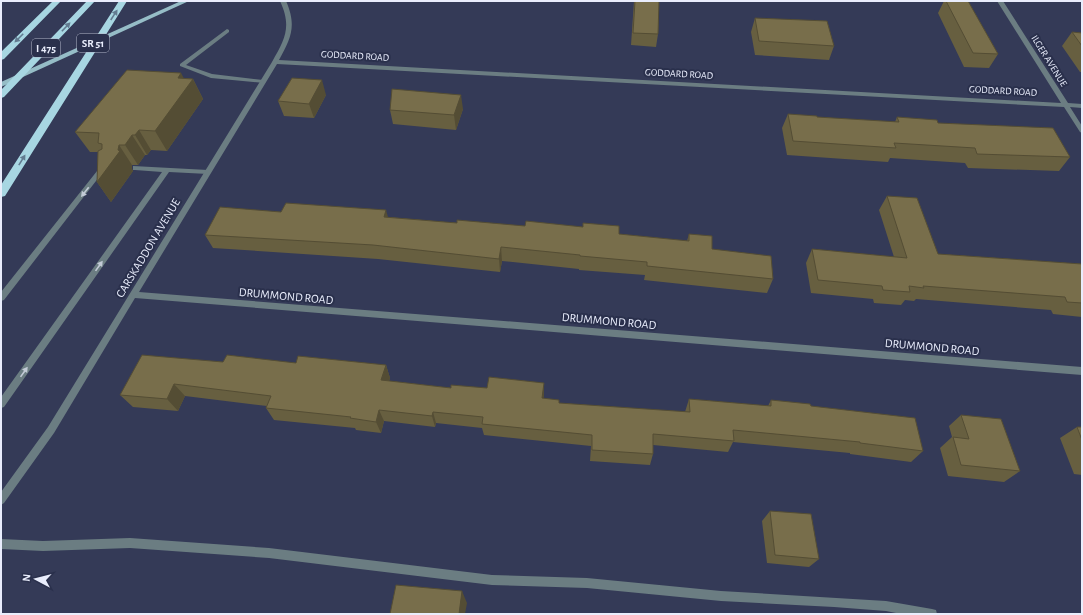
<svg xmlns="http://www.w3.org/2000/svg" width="1083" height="615" viewBox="0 0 1083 615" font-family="'Alegreya Sans',sans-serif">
<rect width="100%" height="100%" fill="#343a57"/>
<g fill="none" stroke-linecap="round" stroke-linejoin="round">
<path fill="#6b7d82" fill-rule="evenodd" d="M227,29L229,30V32L186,65L212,74L263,80L265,81V83L211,78L180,66V64Z
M101,166H103L106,168L4,300L1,301V292Z
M133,166L208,170L211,172L208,174L169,172L4,407L1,408V397L162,172L135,170H133Z
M130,538L269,548L492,575L587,578L721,591L886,601L932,609L936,610L937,614H901L886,611L834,607L721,601L587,588L492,585L269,558L130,548L43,551L1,549V539L43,541Z"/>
<path fill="#6b7d82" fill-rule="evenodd" d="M280,1H286C297,26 291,38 279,60L1061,103L997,1H1003L1068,103L1082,104V108L1070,107L1082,126V133L1080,132L1064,107L277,64L139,292L1082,367V375L135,298L54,433L4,503L1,505V492L48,427L272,62C285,39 292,27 280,1Z"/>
<path fill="#96bdc7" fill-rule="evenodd" d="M181,1H189L1,87V82Z"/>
<path fill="#a7d6e2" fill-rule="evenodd" d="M53,1H61L4,59L1,60V52Z
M87,1H95L4,97L1,98V90Z
M119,1H127L5,196L1,197V185Z"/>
</g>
<path fill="#675f40" d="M634,1H659L658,34L656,47L631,45Z
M944,1H968L998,54L989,68L964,67L938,13Z
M755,18L834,46L829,60L755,55L751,32Z
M1072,32L1082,33V72H1080L1062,46Z
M184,78L193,79L203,99L167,151L151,150L147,155H145L138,165H132V169L133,171L111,202L97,182L98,152H90L75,132Z
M326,95L314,118L284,116L278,101Z
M463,109L456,130L393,124L390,110Z
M788,114L817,117L895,122L897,117L938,123L1070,157L1059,171L968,168L965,163L890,158L888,162L787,155L782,128Z
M887,196L938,254L1082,264V317L1053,314L1051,310L916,299L914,301L905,300L901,305L874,303L873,299L811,293L806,263L812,249L894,257L879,210Z
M281,212L388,217L457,223L619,234L687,241L689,234L712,249L773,279L767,293L644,280L645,275L579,270V269L502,261L500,272L378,259L213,248L205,235Z
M223,362L296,363L386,365L390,378L389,381L451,388L544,395L543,398L559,403L685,412L689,399L768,406L771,400L811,406L923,451L911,462L850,454V453L733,442L728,452L653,445V454L650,465L590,461L591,446L484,435L482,428L436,423L435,427L384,421L381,433L356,430L355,428L274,420L266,408L267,406L185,396L178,411L133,407L120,395Z
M961,415L1020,471L1004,482L948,476L940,448L952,437L949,426Z
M1077,427H1082V475L1074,474L1060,438Z
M770,511L819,559L809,567L767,563L762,521Z"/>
<path fill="#544d34" d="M181,73L188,86L193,79L203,99L167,151L155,131L178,78Z
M322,80L326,95L314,118L309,104Z
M461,95L463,109L456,130L454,115Z
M139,130L151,150L147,155L135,135Z
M132,135L145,155L138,165L125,145Z
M119,145L132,165V169L133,171L111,202L97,182L118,150Z
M386,210L390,224L384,217Z
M501,247L502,261L500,272L499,259Z
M386,365L390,378L386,393L381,380Z
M544,383V395L542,410V398Z
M174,384L185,396L178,411L167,399Z
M379,410L384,421L381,433L376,422Z
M433,412L436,423L435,427L432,416Z
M462,591L467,603L465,614H459Z"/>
<path fill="#786e4b" stroke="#544d34" d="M635,1H659L658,34L633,33Z
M946,1H968L998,54L973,53Z
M755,18L827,21L834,46L759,41Z
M1072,32L1082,33V46Z
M127,70L181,73L178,78L193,79L155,131L139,130L135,135H132L125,145H119L118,150L120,151L97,182L98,151L102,149V144L98,143L99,133L75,132Z
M292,78L322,80L309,104L278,101Z
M392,89L461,95L454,115L390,110Z
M788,114L817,116V117L899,122L897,117L937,120L938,123L1053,128L1070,157L977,154L975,148L894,143L896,148L793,141Z
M887,196L917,198L938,254L1082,264V303L1067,302L1065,297L923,286L924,288L909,286L910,292L883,290L882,286L818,280L812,249L907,258Z
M286,203L386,210L384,217L457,223V220L525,226L526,221L583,227V223L619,226V234L689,241V234L712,236V249L771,256L773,279L647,266V262L580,256V255L501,247L499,259L373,245L205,235L220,207L281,212Z
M142,355L223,362L227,355L296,363L298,356L386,365L381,380L451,388V385L487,388L489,377L544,383L542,398L559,400V403L690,412L689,399L771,406V400L810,404L811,406L915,418L923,451L860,443V442L733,430L734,441L653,434V454L592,450V435L482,424L483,417L433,412L432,416L379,410L376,422L350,418L351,417L266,408L271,396L174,384L167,399L120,395Z
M961,415L1001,419L1020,471L961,465L953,437L969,439Z
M1077,427H1082V440Z
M770,511L811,514L819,559L775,555Z
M396,585L462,591L459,614H390Z"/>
<defs><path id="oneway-solid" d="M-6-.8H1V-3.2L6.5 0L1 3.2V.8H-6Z"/></defs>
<g fill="#627b90">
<use href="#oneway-solid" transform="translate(114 15) rotate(-57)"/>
<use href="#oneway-solid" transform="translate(66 27) rotate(-46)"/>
<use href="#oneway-solid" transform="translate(19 38) rotate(135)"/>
<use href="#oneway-solid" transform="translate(22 160) rotate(-58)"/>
</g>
<g fill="#c3cbd7">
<use href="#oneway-solid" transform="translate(85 192) rotate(128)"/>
<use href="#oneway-solid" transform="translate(99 266) rotate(-55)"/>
<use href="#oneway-solid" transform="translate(24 372) rotate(-55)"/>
</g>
<g text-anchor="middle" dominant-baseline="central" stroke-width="4" stroke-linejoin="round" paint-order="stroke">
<g font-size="10" fill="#e9edfc" stroke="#2a304c">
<text transform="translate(355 56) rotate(3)">GODDARD ROAD</text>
<text transform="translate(1049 61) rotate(58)">ILGER AVENUE</text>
<text transform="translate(679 74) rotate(3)">GODDARD ROAD</text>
<text transform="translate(1003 91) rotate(3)">GODDARD ROAD</text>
</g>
<g fill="#2a304c" stroke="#b0b4c7" stroke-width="1">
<rect x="77" y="34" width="32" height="18" rx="3"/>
<rect x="32" y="39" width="28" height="18" rx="3"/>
</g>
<g font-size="11" font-weight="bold" fill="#e9edfc">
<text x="93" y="43">SR 51</text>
<text x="46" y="48">I 475</text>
</g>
<g font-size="12" fill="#e9edfc" stroke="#2a304c">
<text transform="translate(148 248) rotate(-59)">CARSKADDON AVENUE</text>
<text transform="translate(286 296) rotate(5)">DRUMMOND ROAD</text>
<text transform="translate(609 321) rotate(5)">DRUMMOND ROAD</text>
<text transform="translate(932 347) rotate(5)">DRUMMOND ROAD</text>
</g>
</g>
<rect width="1083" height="615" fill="none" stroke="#e9edfc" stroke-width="4"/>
<g transform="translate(36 579) rotate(277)" stroke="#2a304c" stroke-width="3" paint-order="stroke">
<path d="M0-3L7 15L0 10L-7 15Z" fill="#e9edfc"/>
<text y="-6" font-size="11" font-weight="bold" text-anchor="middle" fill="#e9edfc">N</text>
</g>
</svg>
